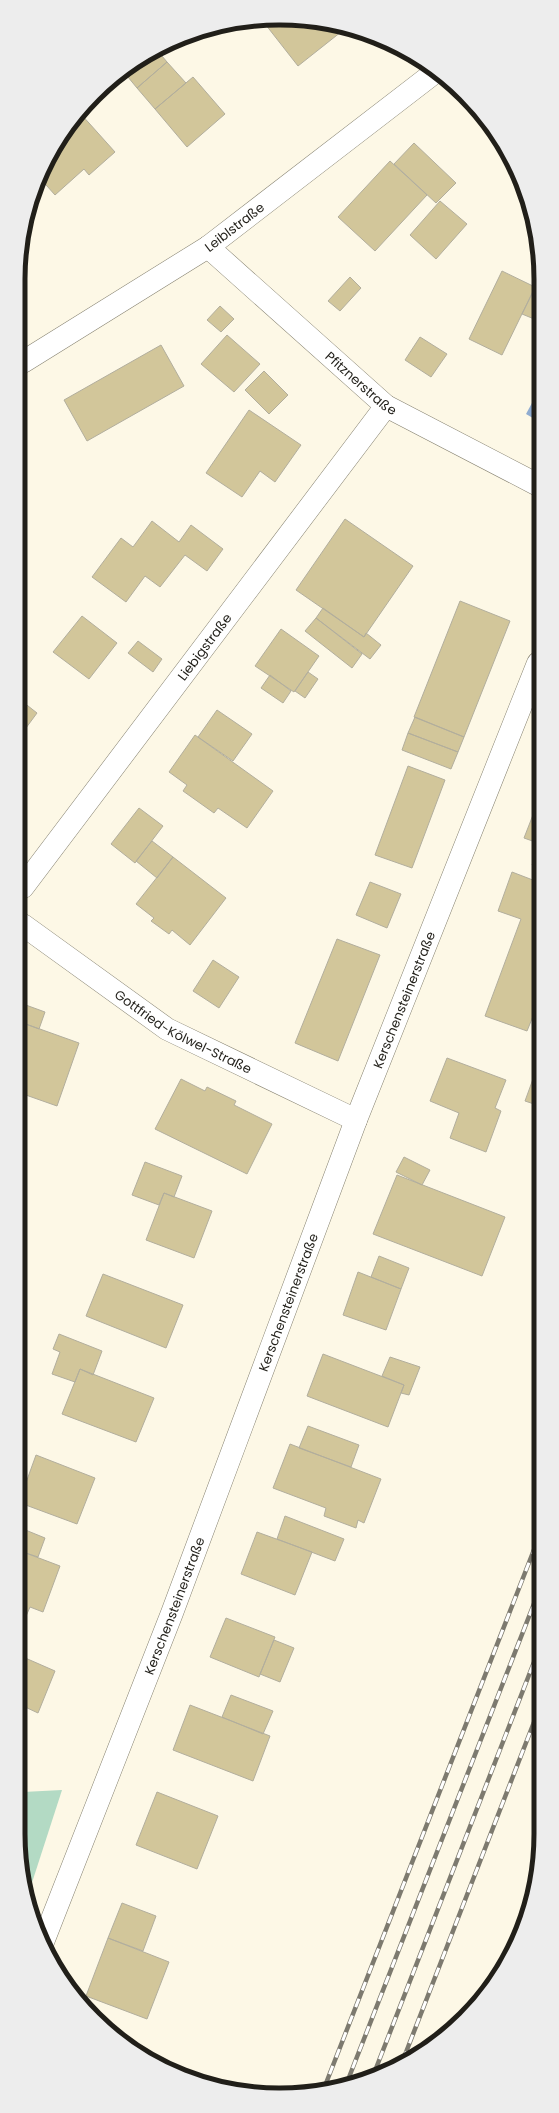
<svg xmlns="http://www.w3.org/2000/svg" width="559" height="2113" viewBox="0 0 559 2113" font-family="Poppins,sans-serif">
<rect width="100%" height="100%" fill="#fdf8e6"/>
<path fill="#b3dac4" d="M62,1790L27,1898L23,1884V1792Z"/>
<path fill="#90acd0" d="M539,390L538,421L526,414Z"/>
<path fill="#d2c69a" stroke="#b2ae9d" d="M279,18L330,23L346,28L298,66L262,20Z
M157,50L167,62L137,88L123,71L134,62Z
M167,62L186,83L155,109L137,88Z
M193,77L225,114L187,147L155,109Z
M80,113L115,152L89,175L84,169L55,195L39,177L62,134Z
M414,143L456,183L436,203L394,164Z
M390,161L427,195L375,251L338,217Z
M440,201L467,224L436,259L410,235Z
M502,271L535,287L502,355L469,339Z
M350,277L361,288L340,311L328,301Z
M539,280V321L522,314Z
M220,306L234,319L221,332L207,320Z
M227,335L260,364L234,392L201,364Z
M420,337L447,354L431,377L405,360Z
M161,345L184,386L87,441L64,400Z
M264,371L288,395L269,414L245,390Z
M249,410L301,445L275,482L260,471L242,497L206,473Z
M345,519L413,566L364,637L296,590Z
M152,521L179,542L191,525L223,549L207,571L185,555L160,587L145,576L126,602L92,577L121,538L133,547Z
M460,601L510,621L464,737L414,717Z
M323,608L364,637L366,633L381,645L370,659L316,618Z
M82,616L117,643L89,679L53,652Z
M316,618L362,654L352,668L305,631Z
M281,629L319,656L294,692L255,666Z
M138,641L162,659L153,672L128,653Z
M308,672L318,679L305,698L295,691Z
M270,675L291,691L283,703L261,688Z
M23,702L37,713L23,732Z
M217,710L252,734L233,761L198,737Z
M415,717L464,737L458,752L408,733Z
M408,733L458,752L451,769L402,750Z
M195,735L273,791L247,828L218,808L214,813L183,791L187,785L169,772Z
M408,766L445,780L412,868L375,855Z
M538,802V843L524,838Z
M139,808L163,826L135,863L111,844Z
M152,841L173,857L157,878L136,861Z
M538,851V868L532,865Z
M173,857L226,898L190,945L172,930L169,934L151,921L154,918L136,904Z
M512,872L538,882V1004L527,1031L485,1016L521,919L498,911Z
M370,882L401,894L387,928L356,915Z
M337,939L380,955L338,1061L295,1043Z
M213,960L239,977L219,1008L193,991Z
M23,1004L45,1012L39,1029L23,1023Z
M23,1023L79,1043L57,1106L23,1094Z
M447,1058L506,1080L495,1108L501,1111L486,1152L450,1138L459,1113L430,1101Z
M537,1068V1105L525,1101Z
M181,1079L205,1091L207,1087L236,1101L234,1105L272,1124L247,1174L155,1129Z
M404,1157L430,1170L422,1185L396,1172Z
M145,1162L182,1176L174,1197L164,1193L159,1205L132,1195Z
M397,1175L505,1217L482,1276L373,1234Z
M164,1193L212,1211L194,1258L146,1240Z
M379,1256L409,1268L401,1289L371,1277Z
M358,1272L401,1289L386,1330L343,1315Z
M103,1274L183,1305L166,1348L86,1316Z
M59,1334L102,1351L93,1375L80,1369L75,1382L52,1374L60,1352L53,1349Z
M323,1354L404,1385L388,1427L307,1396Z
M390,1357L420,1367L409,1395L401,1393L404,1385L382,1376Z
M80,1369L154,1398L136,1442L62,1414Z
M308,1426L359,1445L351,1467L299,1448Z
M290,1444L381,1479L364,1523L358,1520L356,1528L324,1516L326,1508L273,1488Z
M36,1455L95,1478L77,1524L23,1504V1491Z
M285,1516L344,1539L335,1561L277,1539Z
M23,1529L45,1538L38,1557L23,1552Z
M257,1532L312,1552L295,1595L241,1574Z
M23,1552L60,1566L43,1612L30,1607L23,1623Z
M226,1618L275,1637L259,1677L210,1657Z
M274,1640L294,1648L280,1682L260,1674Z
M23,1657L55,1671L38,1713L23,1706Z
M231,1695L273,1711L263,1734L222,1717Z
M190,1705L270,1736L253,1781L173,1750Z
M157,1792L218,1816L197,1869L136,1845Z
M122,1903L156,1916L143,1951L108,1938Z
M108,1938L169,1962L147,2019L86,1996Z"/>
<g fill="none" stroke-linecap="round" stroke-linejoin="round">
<g stroke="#868271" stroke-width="23">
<g id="minor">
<path id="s1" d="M208,247L386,406L538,485"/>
<path id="s2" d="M23,362L208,247L434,73"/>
<path id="s3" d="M23,887L386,406"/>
<path id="s4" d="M23,925L167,1029L356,1120"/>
<path id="s5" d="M43,1942L172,1613L356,1120L538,663"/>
</g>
</g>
<use href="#minor" stroke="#fff" stroke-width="22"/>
<g stroke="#7d7a6f" stroke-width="4.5">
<path id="rail" d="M403,2060L536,1717
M373,2076L536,1657
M346,2085L537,1596
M323,2091L537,1542"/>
</g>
<use href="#rail" stroke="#fff" stroke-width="3" stroke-dasharray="9" stroke-linecap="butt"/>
</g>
<g text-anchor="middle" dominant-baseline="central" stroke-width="3.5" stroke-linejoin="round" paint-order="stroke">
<g font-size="13" fill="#211f19" stroke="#fff">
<text stroke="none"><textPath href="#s2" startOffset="251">Leiblstraße</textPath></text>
<text stroke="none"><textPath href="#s1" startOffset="205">Pfitznerstraße</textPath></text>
<text stroke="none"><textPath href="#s3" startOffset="301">Liebigstraße</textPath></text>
<text stroke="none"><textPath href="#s5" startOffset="1009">Kerschensteinerstraße</textPath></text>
<text stroke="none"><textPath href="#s4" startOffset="193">Gottfried-Kölwel-Straße</textPath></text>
<text stroke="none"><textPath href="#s5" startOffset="685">Kerschensteinerstraße</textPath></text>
<text stroke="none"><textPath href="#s5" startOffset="361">Kerschensteinerstraße</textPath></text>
</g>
</g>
<path d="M0 0H559V2113H0ZM279 25H280A254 254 0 0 1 534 279V1834A254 254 0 0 1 280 2088H279A254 254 0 0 1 25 1834V279A254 254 0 0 1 279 25Z" fill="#ededed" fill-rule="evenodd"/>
<path fill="none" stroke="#211f19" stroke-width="5" d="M279 25H280A254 254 0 0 1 534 279V1834A254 254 0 0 1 280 2088H279A254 254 0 0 1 25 1834V279A254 254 0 0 1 279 25Z"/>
</svg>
